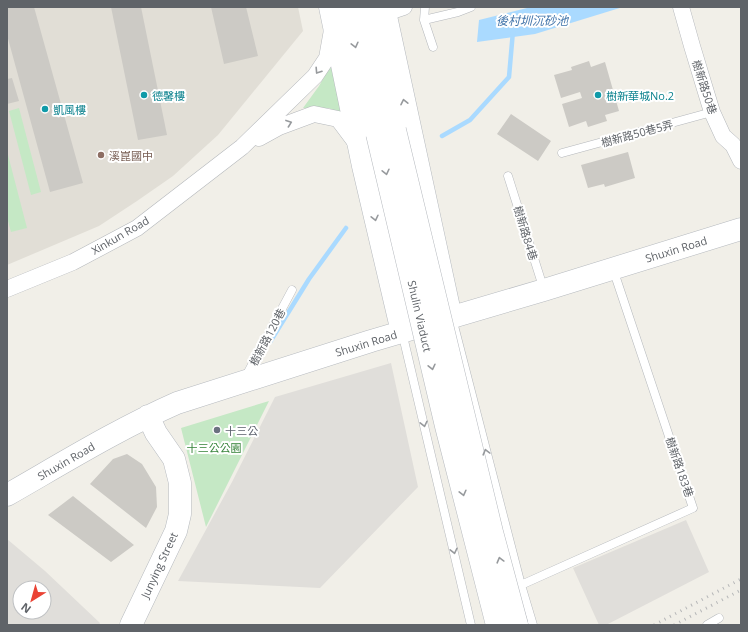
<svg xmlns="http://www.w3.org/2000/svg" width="748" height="632" viewBox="0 0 748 632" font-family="'Open Sans','Noto Sans TC',sans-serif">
<rect width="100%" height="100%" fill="#f1efe8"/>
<path fill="#e0deda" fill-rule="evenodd" d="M391,363L418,487L320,588L178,581L232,482L275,397Z
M686,520L709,572L606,625H599L573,568Z
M7,539L45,571L100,623L99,625H7ZM20,588H44V612H20Z"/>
<path fill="#e1ded6" d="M7,7H298L303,31L218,135L173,176L137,201L99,226L7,265Z"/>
<path fill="#c5e8c5" d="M338,53L348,119L329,108H303L319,86Z
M19,108L41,192L31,195L9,111Z
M7,151L27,228L11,232L7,217Z
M269,401L206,527L181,428Z"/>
<path fill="#aadaff" d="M531,7H623L535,34L477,42L479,20Z"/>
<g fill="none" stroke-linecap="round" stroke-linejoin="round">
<path stroke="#aadaff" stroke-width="4.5" d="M442,136L470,120L509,77L513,31
M270,342L309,279L346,228"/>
</g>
<path fill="#cccac5" d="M7,7H34L83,183L50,192L7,35Z
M111,7H141L167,135L138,140Z
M211,7H246L258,56L224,64Z
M589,61L591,67L605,62L619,111L605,115L607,121L588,127L586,121L569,127L562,104L582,98L580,92L561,98L554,75L572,70L571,67Z
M12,78L19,101L7,104V79Z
M511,114L551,141L538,161L497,134Z
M628,152L635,178L605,187L604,184L588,188L581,165Z
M127,454L142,464L156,487L157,507L146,528L90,484L113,459Z
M73,496L134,545L111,562L48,515Z"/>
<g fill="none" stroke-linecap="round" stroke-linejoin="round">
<g stroke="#b5b8bc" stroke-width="9">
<path id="lane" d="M425,7L424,20L433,47
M424,20L458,12L471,7
M562,153L712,112
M508,176L544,290
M452,318L521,585L533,625
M402,332L471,625
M246,376L292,290
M521,585L693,508L613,269
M707,625L719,618"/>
</g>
<g stroke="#b5b8bc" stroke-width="17">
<path id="street" d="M681,7L692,46L712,112L723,136L733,145L741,161
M386,13L404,7
M259,138L279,127L314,114L338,119L356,143
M7,289L73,262L137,228L242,147L315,76L327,58L332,30"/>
</g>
<g stroke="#b6babf" stroke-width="23">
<path id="secondary" d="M330,7L363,166L402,332
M346,7L377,134
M367,7L395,130
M384,7L451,317
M7,495C63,463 118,429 177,403L371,341L544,290L741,229
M131,625L176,531L180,514V483L174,459L156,433L148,416"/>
</g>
<use href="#lane" stroke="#fff" stroke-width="8"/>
<use href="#street" stroke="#fff" stroke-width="16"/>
<use href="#secondary" stroke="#fff" stroke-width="22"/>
<path stroke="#b6b7b8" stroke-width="3" stroke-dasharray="1 5" stroke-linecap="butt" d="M654,625L741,579
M674,625L741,590"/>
<g stroke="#b6babf" stroke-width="23" stroke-linecap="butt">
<path id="secondary-bridge" d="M395,130L492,532L517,625
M377,134L446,426L497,625"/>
</g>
<use href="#secondary-bridge" stroke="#fff" stroke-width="22"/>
</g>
<defs><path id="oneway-chevron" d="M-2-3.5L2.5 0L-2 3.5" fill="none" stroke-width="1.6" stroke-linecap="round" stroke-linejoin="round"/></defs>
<g stroke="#979a9d">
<use href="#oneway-chevron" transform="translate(355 45) rotate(76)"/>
<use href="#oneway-chevron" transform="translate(318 71) rotate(123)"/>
<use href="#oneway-chevron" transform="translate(404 102) rotate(-102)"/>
<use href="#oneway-chevron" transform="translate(289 123) rotate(-20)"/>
<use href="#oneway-chevron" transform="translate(386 172) rotate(77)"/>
<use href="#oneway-chevron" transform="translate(375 218) rotate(77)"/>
<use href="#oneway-chevron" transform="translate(432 367) rotate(77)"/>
<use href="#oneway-chevron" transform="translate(424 424) rotate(77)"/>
<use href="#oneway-chevron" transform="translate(486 452) rotate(-105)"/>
<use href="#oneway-chevron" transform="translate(463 493) rotate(76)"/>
<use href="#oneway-chevron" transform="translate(454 551) rotate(77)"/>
<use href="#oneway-chevron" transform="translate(500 560) rotate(-105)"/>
</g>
<g fill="#0f9aa8" stroke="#fff" stroke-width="1.5">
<circle cx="144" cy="95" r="4"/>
<circle cx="598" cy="95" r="4"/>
<circle cx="45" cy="109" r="4"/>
</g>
<circle fill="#8d6e63" stroke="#fff" stroke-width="1.5" cx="101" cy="155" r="4"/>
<circle fill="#6b7280" stroke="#fff" stroke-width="1.5" cx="217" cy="430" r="4"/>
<g text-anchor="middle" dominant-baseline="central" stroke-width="4" stroke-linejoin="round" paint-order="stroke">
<g font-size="11" fill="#5f6368" stroke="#fff">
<text transform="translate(705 87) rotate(72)">樹新路50巷</text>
<text transform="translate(637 133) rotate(-15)">樹新路50巷5弄</text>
<text transform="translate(526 233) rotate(73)">樹新路84巷</text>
<text transform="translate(120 235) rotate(-30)">Xinkun Road</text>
<text transform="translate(676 249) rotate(-17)">Shuxin Road</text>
<text transform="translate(420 316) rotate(77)">Shulin Viaduct</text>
<text transform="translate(267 337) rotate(-62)">樹新路120巷</text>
<text transform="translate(366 343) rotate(-17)">Shuxin Road</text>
<text transform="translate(66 461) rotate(-30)">Shuxin Road</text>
<text transform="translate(680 467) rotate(71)">樹新路183巷</text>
<text transform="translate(159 565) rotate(-65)">Junying Street</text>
</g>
<g font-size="11" fill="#0d838f" stroke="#fff" text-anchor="start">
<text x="152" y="95">德馨樓</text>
<text x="606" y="95">樹新華城No.2</text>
<text x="53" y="109">凱風樓</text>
</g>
<g font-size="11" fill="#785e54" stroke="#fff" text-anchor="start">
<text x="109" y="155">溪崑國中</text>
</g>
<g font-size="11" fill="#5b616d" stroke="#fff" text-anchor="start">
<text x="225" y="430">十三公</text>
</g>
<g font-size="11" fill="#348238" stroke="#fff">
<text x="214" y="447">十三公公園</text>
</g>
<g font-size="12" font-style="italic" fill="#4174aa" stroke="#fff">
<text x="532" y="20">後村圳沉砂池</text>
</g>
</g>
<rect width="748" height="632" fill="none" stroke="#5f6368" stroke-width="16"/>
<g transform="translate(32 600) rotate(217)"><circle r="19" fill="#ffffff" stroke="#bfc1c3"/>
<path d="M0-3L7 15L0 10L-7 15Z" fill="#ea4335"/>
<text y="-6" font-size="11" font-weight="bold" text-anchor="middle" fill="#5f6368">N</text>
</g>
</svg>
